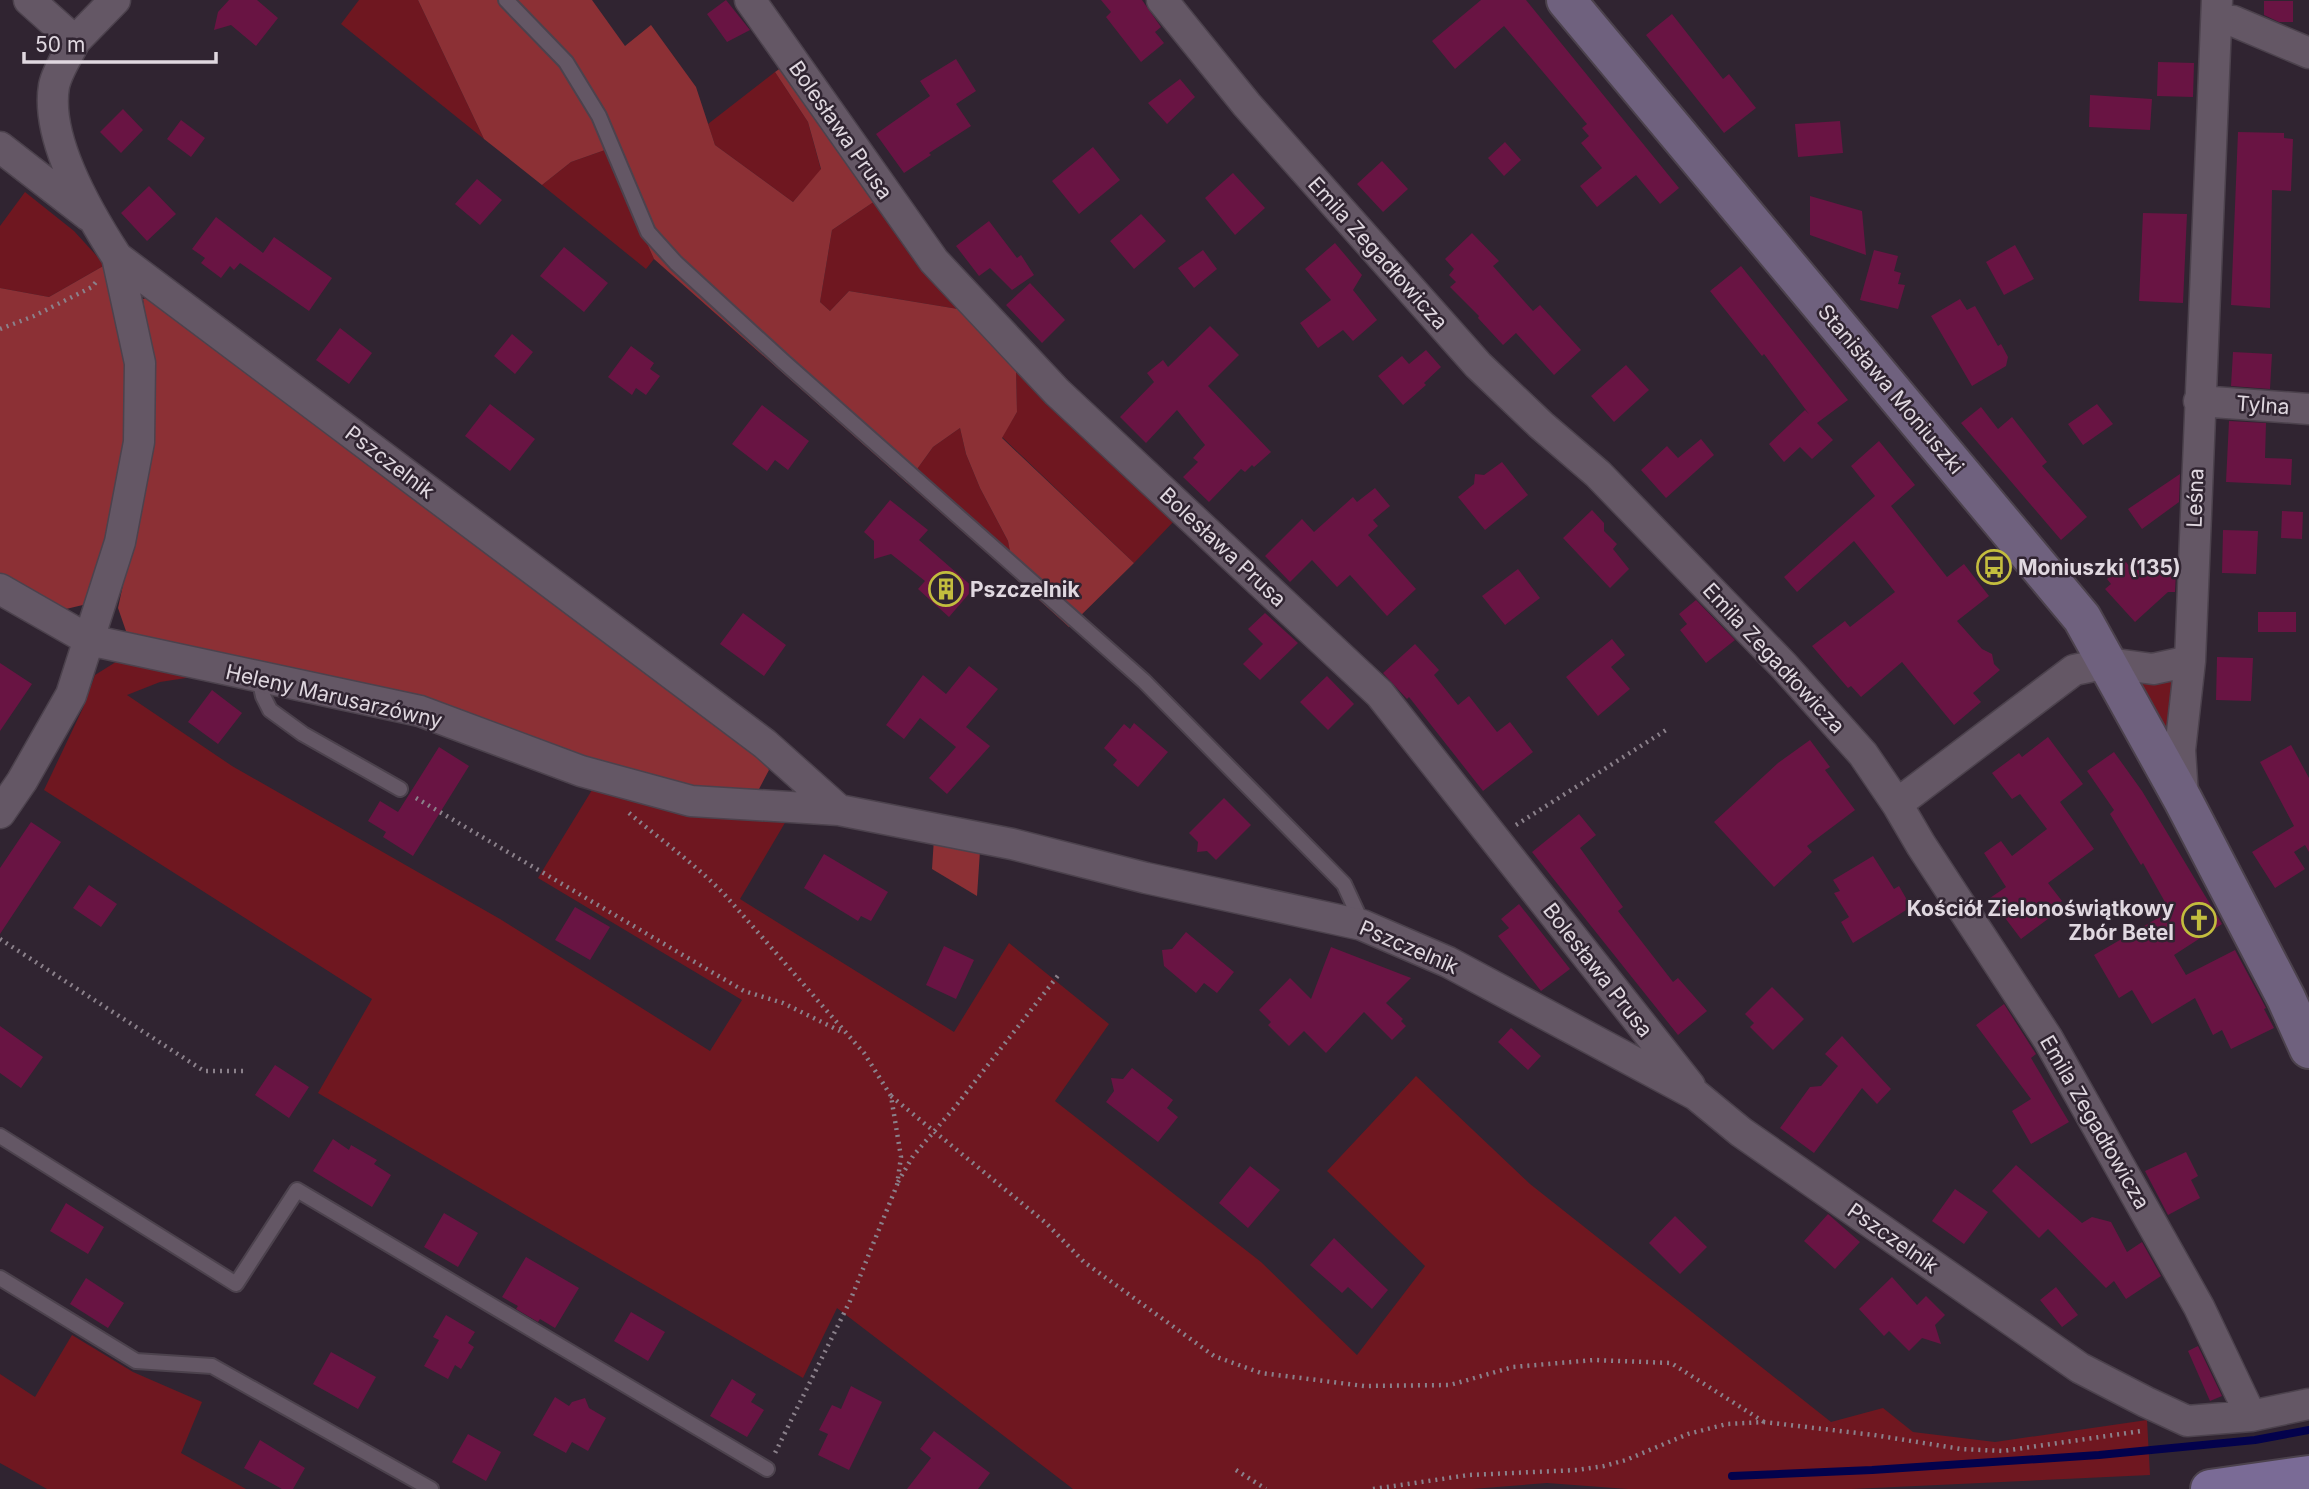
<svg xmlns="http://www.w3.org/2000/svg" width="2309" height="1489" viewBox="0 0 2309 1489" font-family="Inter,sans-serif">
<rect width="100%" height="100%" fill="#302431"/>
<path fill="#6f1720" d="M359,0H418L484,139L341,24Z
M775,72L808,122L821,170L793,202L715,145L708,124Z
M605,150L654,259L646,269L542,185L571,162Z
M25,192L74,231L105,265L49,297L0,288V226Z
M875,201L958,309L849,291L830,311L820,302L832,230Z
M1016,369L1175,520L1134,563L1002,437L1017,412Z
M960,428L966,454L980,488L1008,541L1015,578L907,483L933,447Z
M119,660L199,676L160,682L127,695L232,766L500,919L710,1051L742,1000L538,878L592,790L688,813L786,821L740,899L954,1032L1009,943L1109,1024L1055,1101L1261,1262L1357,1355L1425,1266L1327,1171L1416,1076L1530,1184L1831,1422L1883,1408L1913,1432L1995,1442L2147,1420L2150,1475L1852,1489H1628L1547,1483L1472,1489H1073L837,1308L803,1378L318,1093L372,999L44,790L83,708L95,675Z
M2171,675L2176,684L2169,733H2162L2137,680Z
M72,1335L133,1372L202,1402L181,1453L246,1489H47L0,1463V1374L35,1397Z"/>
<path fill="#8c3035" d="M418,0H592L625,46L651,25L696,87L715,145L793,202L821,169L808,122L775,72L788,63L875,201L832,230L820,302L830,311L849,291L958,309L994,342L1016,369L1017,412L1002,438L1134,563L1069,627L1015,578L1008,541L980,488L966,454L960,428L933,447L907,483L654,259L605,150L571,162L542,185L484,139Z
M105,265L128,363L127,444L109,541L87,604L66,609L0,573V288L49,297Z
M151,297L758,752L769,770L759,789L685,788L127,634L118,608L132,543L151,358L143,299Z
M934,838L980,851L977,896L932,869Z"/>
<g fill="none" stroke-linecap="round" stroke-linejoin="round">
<path stroke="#03024c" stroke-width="8" d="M1732,1476L1872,1470L2099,1455L2255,1440L2309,1430"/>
</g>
<path fill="#691443" d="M229,0H257L278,18L256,46L231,25L214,30L218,12Z
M726,0L750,30L727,42L707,14Z
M1101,0H1142L1161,27L1155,32L1164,43L1141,62L1106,17L1111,12Z
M1481,0H1526L1679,188L1660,204L1636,175L1597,207L1580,186L1602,168L1581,143L1589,136L1582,128L1587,124L1504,26L1455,69L1432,41Z
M2264,1H2293V22H2279L2264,15Z
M1672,14L1723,79L1729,74L1756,108L1724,133L1646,35Z
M956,59L976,91L956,104L971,126L929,153L931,155L904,173L876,134L930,96L920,81Z
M2158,62L2194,63L2193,97L2157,96Z
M1180,79L1195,97L1167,124L1148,103Z
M2090,95L2152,99L2150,130L2089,127Z
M123,109L143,130L121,153L100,132Z
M181,120L205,138L191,157L167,139Z
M1840,121L1843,153L1798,157L1795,124Z
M2238,132L2284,133V138L2293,139L2291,191L2272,190L2270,308L2231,305Z
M1505,142L1521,160L1504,176L1488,158Z
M1093,147L1120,180L1079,214L1052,181Z
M1382,161L1408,189L1383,212L1357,184Z
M1233,173L1265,208L1235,235L1205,198Z
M477,179L502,200L480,225L455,204Z
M149,186L176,214L147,241L121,213Z
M1810,196L1862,211L1866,255L1810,235Z
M2143,213L2187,214L2183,303L2139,301Z
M1141,214L1166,241L1134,269L1110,241Z
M216,217L263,253L274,237L332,278L309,311L240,263L234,270L230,266L221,278L201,263L205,258L192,249Z
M989,221L1017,258L1021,255L1034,275L1012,290L990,268L979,276L956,246Z
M1472,233L1499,261L1493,266L1533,311L1540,305L1581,350L1554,375L1516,333L1503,345L1478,318L1479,316L1450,287L1456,282L1449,275L1454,269L1445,259Z
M1335,243L1362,275L1353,290L1377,320L1353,341L1343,330L1318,348L1300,323L1331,300L1305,269Z
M2015,245L2034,279L2004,295L1986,262Z
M564,247L608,283L584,312L540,276Z
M1203,250L1217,269L1194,288L1178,268Z
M1874,250L1898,256L1894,271L1901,273L1898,284L1905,285L1898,309L1860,300Z
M1741,266L1848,400L1817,423L1833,440L1812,459L1800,447L1784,462L1769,444L1805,410L1809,414L1764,354L1762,356L1710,291Z
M1030,283L1065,320L1042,343L1006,305Z
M1960,299L1967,310L1975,306L1998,346L2001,344L2008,357L2006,366L1972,386L1931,316Z
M1210,326L1239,355L1208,386L1271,452L1254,467L1252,465L1245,472L1241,469L1209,502L1183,477L1198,462L1193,458L1205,445L1177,410L1146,443L1120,417L1154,382L1147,373L1163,360L1168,367Z
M340,328L372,353L349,384L316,360Z
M512,334L533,352L515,374L494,356Z
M631,346L654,363L650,369L660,376L646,395L636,388L632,395L608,377Z
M1426,350L1441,367L1424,383L1426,385L1403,405L1378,376L1402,356L1409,364Z
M2233,352L2272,354L2270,389L2231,386Z
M1626,365L1649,390L1614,422L1591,396Z
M490,404L535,439L510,471L465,436Z
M2097,404L2113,424L2083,445L2068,424Z
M762,405L809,441L788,470L775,460L767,471L732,444Z
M1981,407L1998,429L2012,417L2047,462L2042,466L2087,517L2061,540L1961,423Z
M2229,421L2266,423L2265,458L2292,459L2291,485L2226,482Z
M1701,439L1714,455L1666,498L1641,470L1667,446L1678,458Z
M1879,441L1915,485L1891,506L1947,577L1964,564L1989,596L1957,621L1982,649L1992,654L1994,664L2000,670L1973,693L1981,702L1954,725L1902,662L1861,697L1851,686L1848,688L1812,646L1845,621L1850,627L1895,592L1854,541L1797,592L1784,577L1875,496L1851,466Z
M1502,462L1528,495L1485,530L1458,497L1474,484L1475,474L1484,475Z
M2180,474L2179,502L2142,529L2128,509Z
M1375,488L1390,506L1373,520L1378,526L1368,535L1416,589L1387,616L1350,575L1337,587L1312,560L1290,582L1265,556L1302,519L1314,532L1353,497L1357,502Z
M890,500L928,530L919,540L974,588L949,617L918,589L925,581L891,554L874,559V541L864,532Z
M1592,510L1604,523V531L1617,544L1613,549L1629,569L1610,588L1563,538Z
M2282,511L2303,512L2302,539L2281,538Z
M2223,530L2258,531L2256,574L2222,573Z
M2126,562L2134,573L2137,570L2176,572L2175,592H2168L2135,622L2105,589L2111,584L2107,579Z
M1518,569L1540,598L1505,625L1482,596Z
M1696,600L1735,640L1706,663L1680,630L1687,624L1679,614Z
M2258,612H2296V632H2258Z
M743,613L786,645L764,676L720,644Z
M1265,613L1298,643L1260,680L1243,664L1263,644L1248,629Z
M1612,639L1625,655L1611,667L1630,689L1598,716L1566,677Z
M1415,644L1439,670L1434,675L1458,705L1469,696L1497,732L1510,722L1533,752L1483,791L1409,697L1407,699L1383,673Z
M2217,657L2253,658L2251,701L2216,700Z
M0,663L32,684L0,731Z
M969,666L998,689L966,727L990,746L947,794L929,778L956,747L920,718L904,739L886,725L923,675L946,694Z
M1327,676L1354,704L1328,730L1300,702Z
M212,690L242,713L218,744L188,722Z
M1134,723L1168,752L1138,787L1113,765L1117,760L1104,748L1124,724L1130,729Z
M2048,737L2083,784L2060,802L2094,849L2048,883L2062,901L2052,909L2056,913L2021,939L1990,898L2006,887L1984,853L2001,841L2012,856L2047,829L2020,794L2012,799L1992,773L2019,753L2022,757Z
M1810,740L1830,767L1825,770L1855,810L1807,846L1812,852L1774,887L1714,822L1778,763Z
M2291,745L2309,778V852L2305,845L2294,852L2305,869L2275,888L2252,852L2294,826L2260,762Z
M439,747L469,766L413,856L383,837L386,832L368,821L380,801L398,812Z
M2114,752L2142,791L2222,924L2174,955L2186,975L2235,950L2266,1008L2264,1009L2274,1028L2231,1049L2222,1030L2213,1035L2195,998L2152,1024L2132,990L2119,998L2094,955L2170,911L2143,863L2141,865L2110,814L2114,810L2087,771Z
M1224,798L1251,825L1216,860L1207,851L1197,852L1198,842L1189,833Z
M1579,814L1596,835L1580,848L1623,907L1618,911L1673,982L1678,978L1707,1011L1678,1035L1532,852Z
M31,822L61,842L0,934V868Z
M824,854L888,892L871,921L861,916L858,921L804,888Z
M1873,856L1894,889L1899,886L1911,907L1853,943L1841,922L1849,917L1834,893L1840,891L1833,880Z
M89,885L117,904L101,927L73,908Z
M1519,904L1570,969L1541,991L1498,936L1509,928L1501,919Z
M575,907L610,927L590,960L555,940Z
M1186,932L1234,972L1217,993L1204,983L1196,993L1164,966L1162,950L1172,949Z
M944,946L974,960L956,999L926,985Z
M1331,947L1411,978L1386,1003L1403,1019L1401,1021L1406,1026L1392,1040L1364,1012L1326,1053L1304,1031L1289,1046L1268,1025L1271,1022L1259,1010L1290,978L1311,999Z
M1772,987L1804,1019L1773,1050L1750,1027L1754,1023L1745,1014Z
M2004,1004L2036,1054L2031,1058L2069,1122L2031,1144L2012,1111L2031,1099L1976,1025Z
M0,1026L43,1057L21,1088L0,1073Z
M1511,1028L1541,1056L1528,1070L1498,1042Z
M1842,1036L1891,1089L1877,1104L1862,1088L1814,1153L1780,1128L1810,1087L1821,1086L1838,1066L1825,1054Z
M275,1065L309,1087L289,1118L255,1095Z
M1132,1068L1173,1100L1167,1108L1178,1117L1158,1142L1106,1102L1114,1091L1111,1078L1123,1079Z
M333,1139L349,1150L351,1145L377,1160L374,1164L391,1175L372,1207L313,1171Z
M2186,1152L2198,1176L2191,1180L2200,1198L2168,1215L2145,1171Z
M2016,1165L2082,1223L2092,1217L2111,1222L2127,1252L2142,1242L2161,1276L2126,1299L2114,1281L2106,1288L2048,1229L2039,1238L1992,1191Z
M1250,1166L1280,1190L1248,1228L1219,1203Z
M1955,1189L1988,1212L1964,1244L1932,1221Z
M66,1203L104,1227L88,1254L50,1231Z
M444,1213L478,1233L458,1267L424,1247Z
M1828,1214L1860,1242L1835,1269L1804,1241Z
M1675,1216L1707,1247L1680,1274L1649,1243Z
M1334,1238L1388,1290L1372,1309L1348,1287L1342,1293L1310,1265Z
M526,1257L579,1288L555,1328L540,1319L538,1322L516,1309L518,1306L502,1297Z
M1892,1277L1917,1305L1926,1296L1945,1315L1935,1325L1941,1344L1922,1338L1909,1351L1889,1331L1884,1336L1859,1309Z
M86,1278L124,1303L108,1328L70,1304Z
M2056,1287L2078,1315L2062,1327L2040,1300Z
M631,1312L665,1332L648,1361L614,1341Z
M446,1315L475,1332L468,1343L474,1347L461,1369L455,1365L448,1379L424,1366L439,1340L433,1337Z
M2198,1346L2222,1396L2210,1401L2188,1351Z
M331,1352L376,1377L358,1409L313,1384Z
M732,1379L756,1394L751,1402L764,1410L747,1437L710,1416Z
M851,1386L882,1402L849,1470L818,1455L828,1434L819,1430L832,1405L841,1409Z
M555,1397L569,1406L572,1402L585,1398L589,1408L606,1418L588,1451L572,1442L566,1453L533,1435Z
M934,1431L990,1473L978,1489H907L931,1458L920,1449Z
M468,1434L501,1452L486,1481L452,1462Z
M260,1440L305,1468L293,1489H282L244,1468Z"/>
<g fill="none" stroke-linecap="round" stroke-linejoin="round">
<g stroke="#4c424d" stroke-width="18">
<path id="lane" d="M506,0L566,62L599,116L648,232L676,263L784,362L1144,681L1344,884L1362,923
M259,678L263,696L270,710L303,734L400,789
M0,1136L236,1284L297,1190L767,1469
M0,1278L136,1361L212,1366L431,1489"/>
</g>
<g stroke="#4c424d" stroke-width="33">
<path id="street" d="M29,0L75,41C68,55 57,71 54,86C45,139 89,214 117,257L765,744L839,810
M750,0L934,261L1057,392L1380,694L1690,1086
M1162,0L1247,105L1478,365L1541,425L1598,474L1784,666L1863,754L1897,804L1921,845L2048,1039L2199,1307L2251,1416
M2217,20L2233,21L2309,53
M75,41L115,0
M0,147L89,216
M2199,401L2309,409
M0,589L89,640L420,711L581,771L691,801L839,810L1012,844L1146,878L1362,925L1448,962L1696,1095L1741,1132L2080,1368L2146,1402L2187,1421L2251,1416L2309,1404
M2183,796L2180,750L2190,661L2217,0
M1897,804L2074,670L2108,663L2153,669L2190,661
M0,813L22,781L71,695L120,542L139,442L140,363L117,257"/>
</g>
<g stroke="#4c424d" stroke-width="42">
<path id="secondary" d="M1566,0L2082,618L2183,800L2286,998L2309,1049"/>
</g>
<g stroke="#4c424d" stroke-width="42">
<path id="primary" d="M2210,1489L2309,1475"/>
</g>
<path stroke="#8b818b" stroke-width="4.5" stroke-dasharray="2 5" stroke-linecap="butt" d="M0,329L34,316L92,287L96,282
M416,798L744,991L783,1003L840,1031
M629,813C661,840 695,864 724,894L864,1053L891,1096L901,1157L897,1185L850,1301L775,1453
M1516,825L1666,730
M0,939L204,1071H244
M891,1096L1046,1223L1084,1262L1214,1356L1261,1373L1364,1386L1450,1385L1513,1367L1594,1360L1671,1363L1764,1422
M898,1182L913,1156L955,1107L1060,973
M1236,1470L1266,1489
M1373,1489L1469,1475L1577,1470L1604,1466L1626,1460L1688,1434L1727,1424L1764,1422L1874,1435L1961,1449L2003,1451L2142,1431"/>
<use href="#lane" stroke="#645765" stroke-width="14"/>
<use href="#street" stroke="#645765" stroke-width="30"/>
<use href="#secondary" stroke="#6f617e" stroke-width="38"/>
<use href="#primary" stroke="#7a6b96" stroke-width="38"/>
</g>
<defs>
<g id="bus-ring" transform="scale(1.75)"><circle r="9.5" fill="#302431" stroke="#c3bd3e" stroke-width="1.5"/><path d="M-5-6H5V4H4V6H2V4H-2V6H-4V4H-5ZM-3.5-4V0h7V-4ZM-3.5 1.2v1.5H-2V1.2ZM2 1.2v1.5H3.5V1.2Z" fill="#c3bd3e"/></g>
<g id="building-ring" transform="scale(1.75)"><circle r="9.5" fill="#302431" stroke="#c3bd3e" stroke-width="1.5"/><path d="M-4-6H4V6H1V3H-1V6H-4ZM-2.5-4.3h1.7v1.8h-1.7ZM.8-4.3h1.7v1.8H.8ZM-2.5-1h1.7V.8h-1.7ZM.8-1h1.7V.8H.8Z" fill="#c3bd3e"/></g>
<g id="church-ring" transform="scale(1.75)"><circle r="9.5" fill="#302431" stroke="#c3bd3e" stroke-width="1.5"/><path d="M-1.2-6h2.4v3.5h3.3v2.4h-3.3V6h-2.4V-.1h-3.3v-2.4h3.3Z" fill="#c3bd3e"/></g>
</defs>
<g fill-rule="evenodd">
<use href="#bus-ring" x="1994" y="567"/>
<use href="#building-ring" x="946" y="589"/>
<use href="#church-ring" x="2199" y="920"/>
</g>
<g text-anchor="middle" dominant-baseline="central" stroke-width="5" stroke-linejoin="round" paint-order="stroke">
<g font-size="21" fill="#e0d8e0" stroke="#302431">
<text transform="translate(841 130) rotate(55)">Bolesława Prusa</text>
<text transform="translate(1378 253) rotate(48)">Emila Zegadłowicza</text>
<text transform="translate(1891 389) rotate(50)">Stanisława Moniuszki</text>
<text transform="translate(2263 405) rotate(4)">Tylna</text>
<text transform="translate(390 462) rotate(37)">Pszczelnik</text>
<text transform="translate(2195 498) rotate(-88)">Leśna</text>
<text transform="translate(1223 547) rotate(43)">Bolesława Prusa</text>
<text transform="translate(1774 658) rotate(47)">Emila Zegadłowicza</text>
<text transform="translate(334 696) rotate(13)">Heleny Marusarzówny</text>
<text transform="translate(1409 947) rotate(23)">Pszczelnik</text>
<text transform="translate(1598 970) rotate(52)">Bolesława Prusa</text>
<text transform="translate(2095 1122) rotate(60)">Emila Zegadłowicza</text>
<text transform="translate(1893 1238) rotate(35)">Pszczelnik</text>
</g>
<g font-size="21" font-weight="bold" fill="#e0d8e0" stroke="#302431" text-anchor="start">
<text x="2018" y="567">Moniuszki (135)</text>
<text x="970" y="589">Pszczelnik</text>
<text x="2174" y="908" text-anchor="end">Kościół Zielonoświątkowy<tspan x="2174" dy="24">Zbór Betel</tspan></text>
</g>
</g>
<path d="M24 52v10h192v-10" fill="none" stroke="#e0d8e0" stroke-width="3.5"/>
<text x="35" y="52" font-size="21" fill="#e0d8e0" stroke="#302431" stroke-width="5" paint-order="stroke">50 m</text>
</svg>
